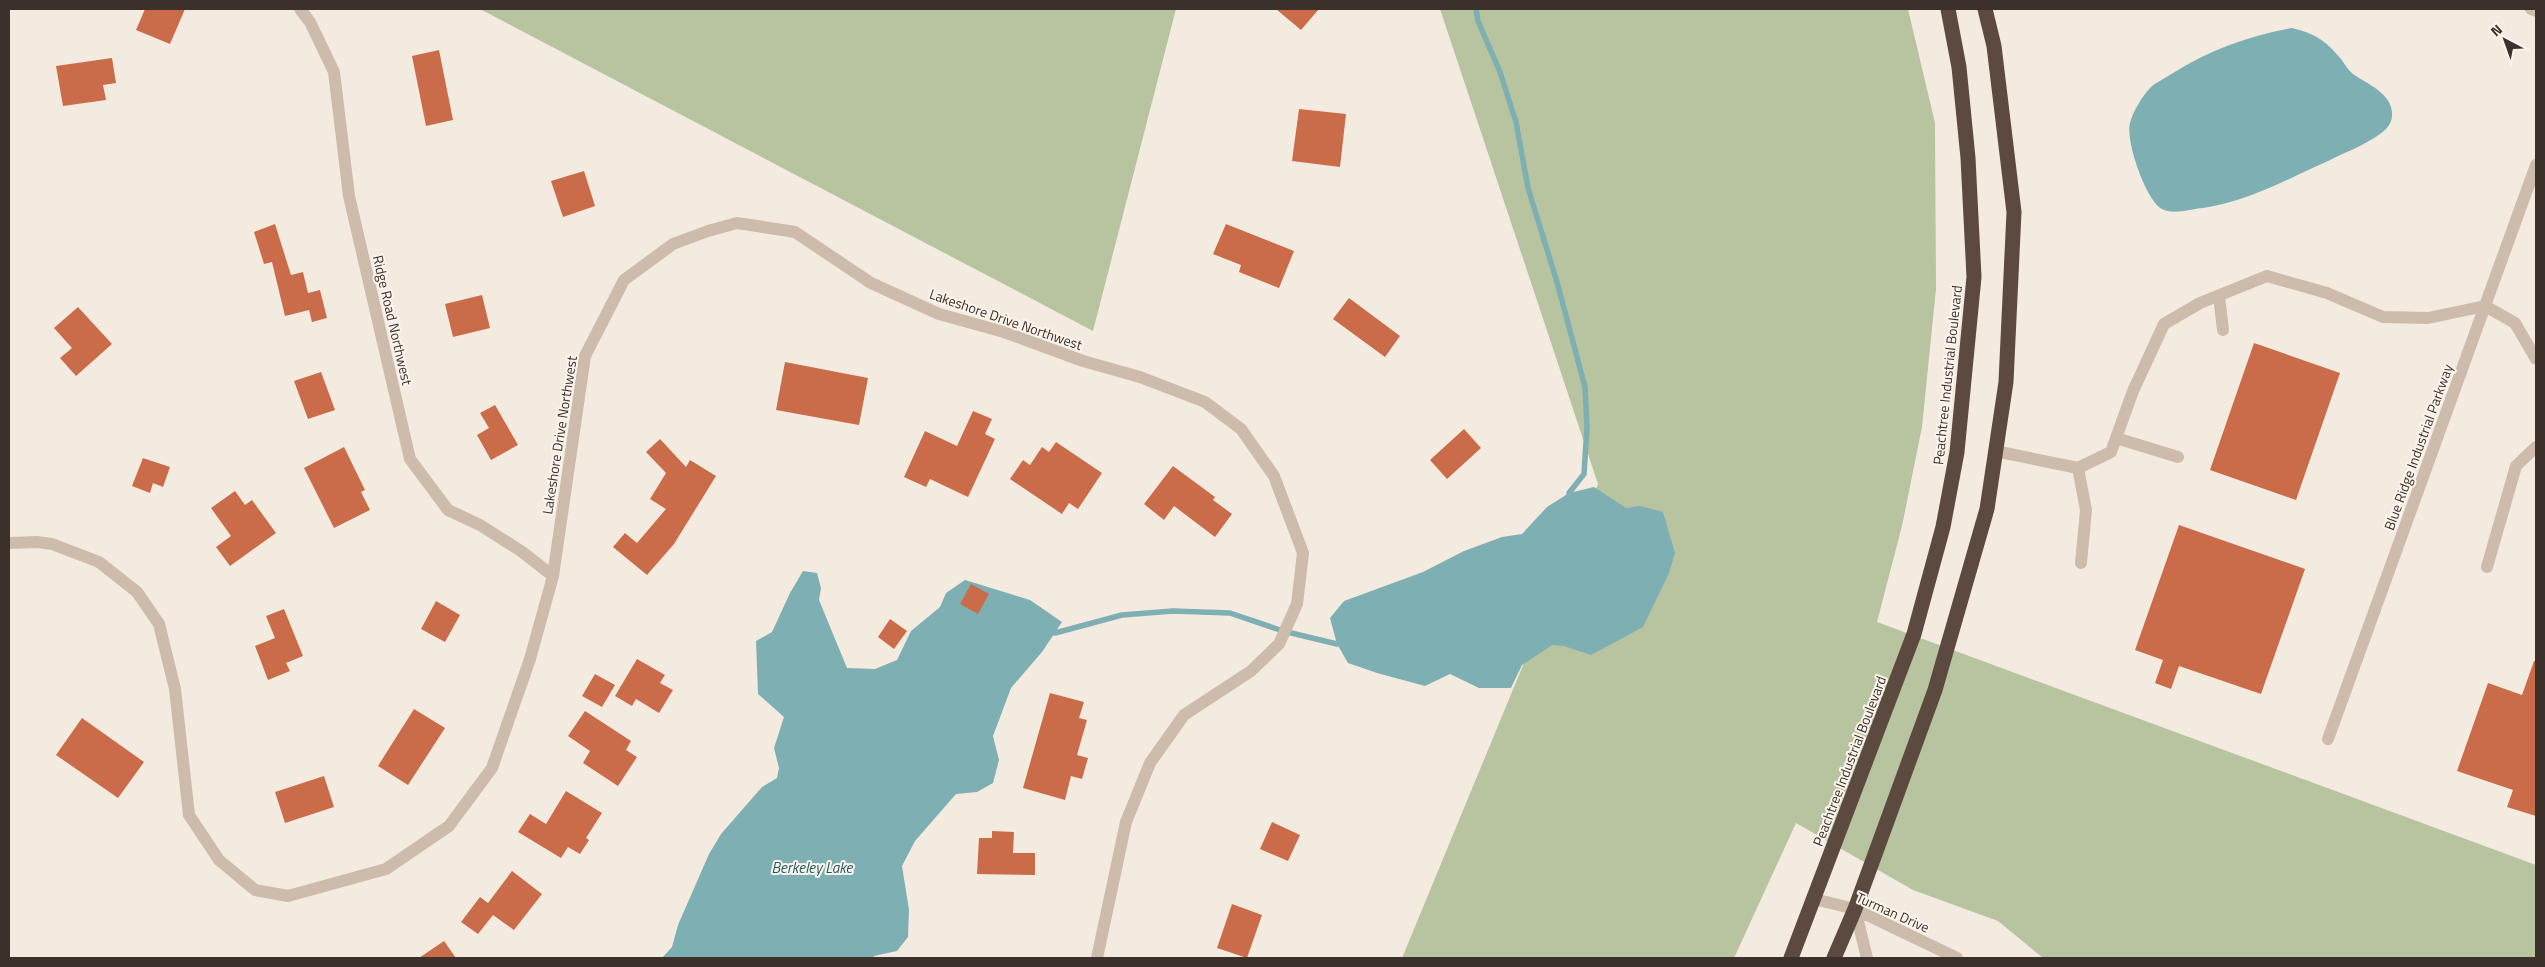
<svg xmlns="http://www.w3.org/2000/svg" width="2545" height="967" viewBox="0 0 2545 967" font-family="'Titillium Web',sans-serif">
<rect width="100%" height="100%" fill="#f4ebe0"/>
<path fill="#b7c49f" d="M480,9H1176L1093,331Z
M1440,9H1908L1935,123L1936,289L1922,427L1902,526L1877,622L2536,865V958H2043L1998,921L1913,890L1796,823L1734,958H1402L1598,484Z"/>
<path fill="#7eafb2" d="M2292,28C2316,34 2325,40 2341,59C2345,64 2348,70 2353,74C2367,84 2394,94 2392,116C2392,123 2386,130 2380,134C2365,145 2346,152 2330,160C2290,178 2247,202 2203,208C2191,209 2173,215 2162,209C2146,201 2125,140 2130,123C2133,111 2142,97 2150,88C2156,82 2166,78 2173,73C2210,50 2248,36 2292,28Z
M1594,487L1626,508L1640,506L1663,512L1675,553L1669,573L1643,627L1591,655L1564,646L1552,645L1522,665L1511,688H1479L1450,674L1425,686L1377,673L1348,663L1337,644L1330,618L1344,601L1423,572L1464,551L1502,537L1522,534L1547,507L1569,493Z
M803,571L817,573L821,588L819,600L847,668L875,669L897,660L911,631L940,607L946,593L965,580L1030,600L1062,622L1042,652L1011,688L993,736L999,760L993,783L977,792L956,794L915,841L902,866L909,910L908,937L897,951L874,956L873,958H662L672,947L678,925L709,854L721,834L762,787L777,778L779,768L774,748L784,717L758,694L756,641L772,632L790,593Z"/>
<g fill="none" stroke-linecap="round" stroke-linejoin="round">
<path stroke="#7eafb2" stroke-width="5.5" d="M1476,9L1478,21L1500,72L1516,122L1528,188L1557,282L1585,387L1587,427L1584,474L1569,493
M1055,633L1122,615L1173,611L1230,613L1283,631L1337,644"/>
</g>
<path fill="#ca6c49" d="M145,9H185L170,44L136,30Z
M1276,9H1319L1301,30Z
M439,50L453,120L426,126L412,56Z
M112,58L116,83L103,85L106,100L63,106L56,66Z
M1299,109L1346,114L1340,167L1292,161Z
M584,171L595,206L563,217L551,181Z
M275,224L291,275L303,272L308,293L320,290L327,318L312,322L309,310L285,316L272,262L264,264L254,232Z
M1226,224L1294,251L1279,288L1239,272L1241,265L1213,254Z
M482,295L490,328L453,337L445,304Z
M1349,298L1400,336L1385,357L1333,319Z
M78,307L112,344L76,376L60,358L72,348L54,328Z
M2254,343L2340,373L2296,500L2210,470Z
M785,362L868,378L859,425L776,410Z
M321,372L335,410L308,419L294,381Z
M495,405L518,445L491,460L477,435L489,428L480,413Z
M973,411L992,419L985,434L995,439L968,497L930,479L926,487L904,477L925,431L957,446Z
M1464,429L1481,448L1447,479L1430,460Z
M660,439L686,467L690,460L716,476L674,544L647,575L613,547L625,533L637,543L666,509L650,499L666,473L646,452Z
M1056,442L1102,473L1078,509L1069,503L1062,514L1010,479L1023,460L1030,465L1042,447L1049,452Z
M344,447L365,490L361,492L370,510L334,528L304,468Z
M143,458L170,467L163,487L153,483L150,493L132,486Z
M1173,466L1215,497L1213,500L1232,514L1215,537L1174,506L1164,520L1144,504Z
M235,491L245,505L252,500L276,533L230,566L216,547L231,536L211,508Z
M2179,525L2305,569L2261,694L2179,666L2171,689L2155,683L2163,660L2135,650Z
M971,584L989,594L978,614L960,604Z
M436,601L460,615L445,642L421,629Z
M284,609L303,656L286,663L290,671L268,680L255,646L275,638L266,616Z
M890,619L907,631L894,649L878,637Z
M637,659L665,675L660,683L673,690L659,713L636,699L632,706L615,696Z
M2534,661H2536V816L2507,807L2513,790L2457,771L2488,683L2522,695Z
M595,674L615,685L602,707L582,696Z
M1050,693L1084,702L1079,718L1087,720L1077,755L1088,758L1082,779L1071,776L1065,800L1023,788Z
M414,709L445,728L408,785L378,766Z
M585,711L631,741L626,750L637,757L618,786L583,763L590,751L568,736Z
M82,718L144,762L118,798L56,755Z
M324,776L334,807L285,823L275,792Z
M566,791L602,813L586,838L589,840L580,854L568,847L561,858L518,832L530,814L546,824Z
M1272,822L1300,835L1288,861L1260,849Z
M992,831L1014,832L1013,853H1035V875L977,874L979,838H992Z
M512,871L542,894L514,930L493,915L478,934L461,922L480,897L488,903Z
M1232,904L1262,915L1247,958L1217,948Z
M444,941L456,958H419Z"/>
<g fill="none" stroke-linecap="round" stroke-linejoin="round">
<path stroke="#cdbcab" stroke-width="12" d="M300,9L310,22L334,72L349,196L410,459L448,510L480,525L521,551L553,576
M2531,9L2536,11
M2219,296L2223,330
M2116,438L2178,457
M1995,451L2078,468L2111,452L2133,391L2164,324L2200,303L2267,276L2327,293L2383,317L2428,318L2485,306L2515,323L2536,359
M2078,468L2086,510L2081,563
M9,543L37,542L52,544L99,562L137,592L159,624L175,689L189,815L219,860L255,890L288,896L386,869L449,826L492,768L530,659L553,576L585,356L624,280L673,244L708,231L737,223L795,232L871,283L939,314L1004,332L1083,361L1140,377L1205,402L1241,429L1274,476L1303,553L1297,604L1279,644L1251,671L1184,715L1150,763L1126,822L1097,958
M2487,567L2516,466L2536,447
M2328,739L2536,165
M1814,899L1855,909L1957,958
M1855,909L1867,958"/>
<path stroke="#5c4a41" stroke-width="15" d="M1791,958L1914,634L1943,527L1957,452L1974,277L1968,158L1959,67L1948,9
M1834,958L1855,909L1935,690L1987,509L2006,382L2014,212L1994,46L1985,9"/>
</g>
<g text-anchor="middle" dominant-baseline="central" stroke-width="4" stroke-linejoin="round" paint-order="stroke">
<g font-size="14" fill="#3b302a" stroke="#fbf5ed">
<text transform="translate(1006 319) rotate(19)">Lakeshore Drive Northwest</text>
<text transform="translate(393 320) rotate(77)">Ridge Road Northwest</text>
<text transform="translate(1947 375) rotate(-84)">Peachtree Industrial Boulevard</text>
<text transform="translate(559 435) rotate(-81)">Lakeshore Drive Northwest</text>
<text transform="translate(2418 447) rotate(-70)">Blue Ridge Industrial Parkway</text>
<text transform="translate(1849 761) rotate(-69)">Peachtree Industrial Boulevard</text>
<text transform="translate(1893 912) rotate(24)">Turman Drive</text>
</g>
<g font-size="15" font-style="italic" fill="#1e585e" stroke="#fbf5ed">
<text x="812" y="867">Berkeley Lake</text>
</g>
</g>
<rect width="2545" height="967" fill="none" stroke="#3b302a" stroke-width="20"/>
<g transform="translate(2505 40) rotate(319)" stroke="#fbf5ed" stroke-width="4" paint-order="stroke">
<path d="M0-4L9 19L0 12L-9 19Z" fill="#3b302a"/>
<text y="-8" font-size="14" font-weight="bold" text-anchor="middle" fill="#3b302a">N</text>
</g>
</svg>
